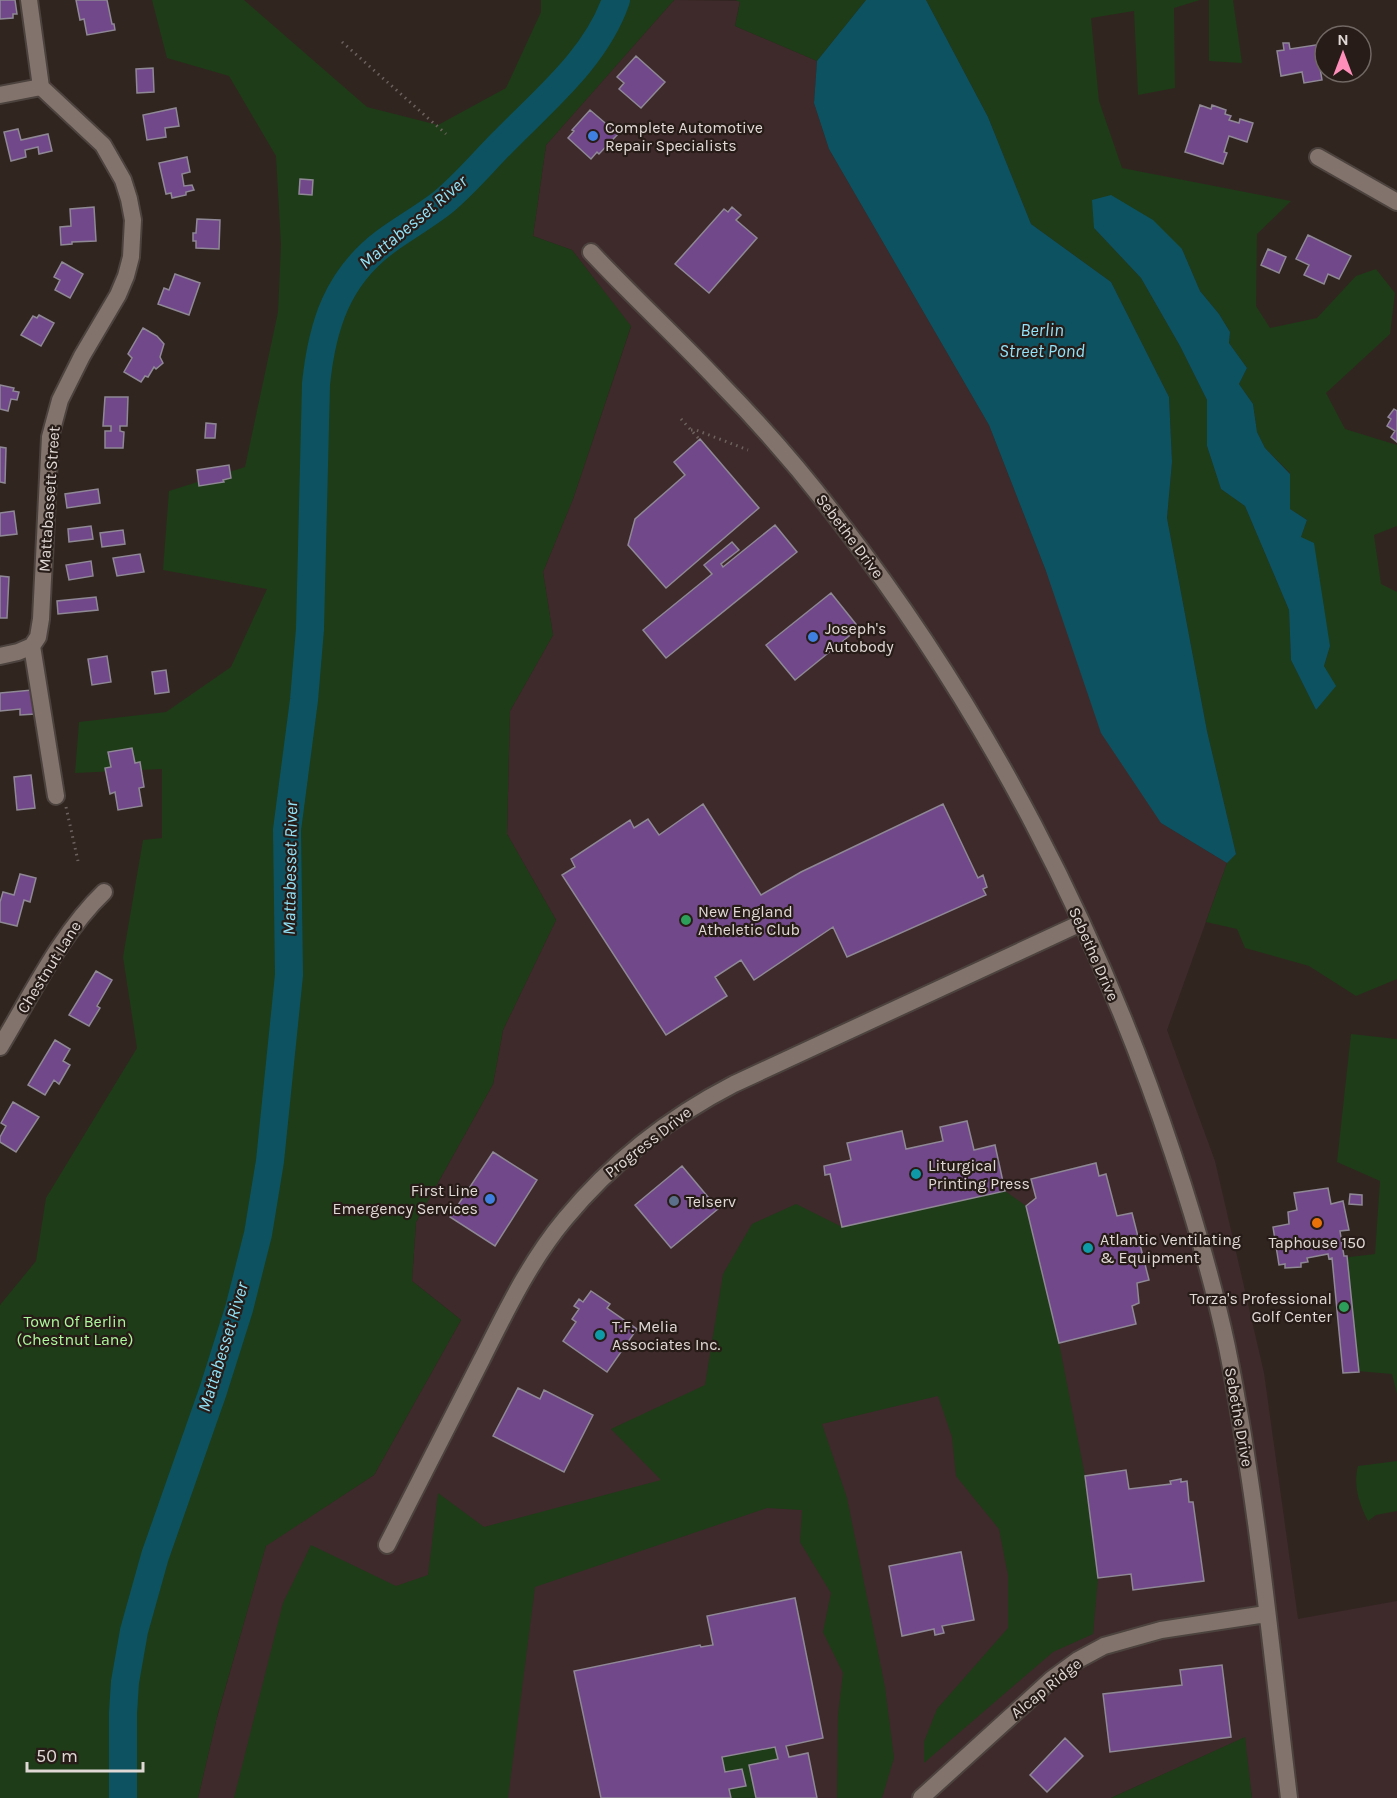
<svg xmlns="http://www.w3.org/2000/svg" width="1397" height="1798" viewBox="0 0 1397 1798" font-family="Karla,sans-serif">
<rect width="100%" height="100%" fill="#312520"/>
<path fill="#3e2a2b" d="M674,0L740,1L735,26L817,61L814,103L829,149L989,425L1046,571L1161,823L1227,863L1167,1030L1215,1161L1264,1373L1298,1619L1397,1601V1798H1252L1244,1738L1111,1798H198L216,1721L266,1545L374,1475L461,1320L412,1281L416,1222L493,1084L503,1030L556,920L507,834L510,711L553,635L543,572L573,499L631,327L572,250L533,236L546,145Z"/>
<path fill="#1e3c17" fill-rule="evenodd" d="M152,0H244L367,107L438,125L506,88L541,12V0H674L546,145L533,236L572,250L631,326L573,499L543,572L553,635L510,711L507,834L556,920L503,1030L493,1084L416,1222L412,1281L461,1320L374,1475L266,1546L218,1713L198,1798H0V1305L36,1261L46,1198L137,1048L123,957L143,840L162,838V769L75,773L79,722L166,712L231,667L267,589L163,570L169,491L245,467L278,312L281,245L276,156L229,76L167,58Z
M735,0H866L817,61L735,26L740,2Z
M926,0H1200L1174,8L1175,88L1138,95L1134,11L1091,18L1099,101L1122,168L1291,201L1257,234L1256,306L1270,328L1317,318L1356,276L1376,269L1395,293L1390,334L1326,393L1345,429L1397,445V526L1374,535L1381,584L1397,592V979L1356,996L1309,966L1245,948L1237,929L1206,922L1227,863L1236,854L1207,731L1167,518L1172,462L1169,397L1111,282L1031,224L988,117ZM1094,228L1182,249L1200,291L1219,314L1230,332L1229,343L1247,368L1239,384L1253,404L1257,432L1265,448L1290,473V509L1307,520L1301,537L1330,646L1324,666L1335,686L1316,710L1291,660L1289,610L1245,506L1221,489L1207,446V400L1180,346L1141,278Z
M1209,0H1233L1242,63L1209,61Z
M1351,1034L1397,1039V1394L1392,1374L1346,1370L1333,1259L1375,1254L1380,1181L1337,1162Z
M1005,1191L1026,1206L1059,1343L1085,1476L1098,1578L1093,1634L1053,1652L924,1763V1742L937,1709L1008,1628V1575L999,1529L956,1476L952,1437L938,1396L822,1424L847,1498L885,1687L894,1758L882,1798H837L838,1715L843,1673L823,1632L831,1593L800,1542L802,1510L767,1508L535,1587L508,1798H234L283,1603L311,1545L396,1586L428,1575L438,1493L484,1527L661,1480L611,1429L705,1385L723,1274L752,1224L796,1204L842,1227Z
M1397,1461V1511L1376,1515L1368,1521C1359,1503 1353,1486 1358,1466Z
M1245,1737L1252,1798H1111Z
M775,1747L778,1759L749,1765L756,1798H731L729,1789L746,1786L742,1769L725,1772L722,1757Z"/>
<path fill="#0d5261" d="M866,0H926L988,117L1031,224L1111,282L1169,397L1172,462L1167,518L1207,731L1236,854L1227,863L1161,823L1101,733L1046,571L989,425L829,149L814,103L817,61Z
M1111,195L1153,220L1182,249L1200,291L1219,314L1230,332L1229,343L1247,368L1239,384L1253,404L1257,432L1265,448L1290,474V509L1307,520L1301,537L1314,543L1330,646L1324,666L1336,686L1316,710L1291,660L1289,610L1245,506L1221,489L1207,446V400L1180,346L1141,278L1094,228L1092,200Z"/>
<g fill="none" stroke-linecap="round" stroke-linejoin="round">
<path stroke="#0d5261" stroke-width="28" d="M123,1798V1713L125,1682L134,1631L155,1556L213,1391L239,1309L258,1234L270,1161L289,975L287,830L304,700L310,629L316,384C322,326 337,278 385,242C404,228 424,217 442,203C464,185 483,162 503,142C545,99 596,58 616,0"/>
</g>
<path fill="#71488a" stroke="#8f8895" stroke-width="1.5" d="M0,0H15L17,14H13V18L0,19Z
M76,0H107L112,24H114L115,30L87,35L84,19L80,20Z
M1283,43H1289L1290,49L1322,44L1325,61V68H1320L1322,80L1304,83L1302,72L1281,76L1277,51L1284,50Z
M636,56L665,82L641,108L619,89L624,83L617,77Z
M153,68L154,92L137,93L136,69Z
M1200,105L1211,109L1212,105L1226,110L1225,114L1231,116L1229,120L1239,123L1240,119L1253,123L1247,142L1229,136L1224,152L1227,153L1223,164L1185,152Z
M176,108L179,126L165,128L166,137L147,140L143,115Z
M590,110L618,134L599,154L597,152L591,159L568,138L574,131L572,130Z
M18,129L21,140L48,134L52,151L39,154L38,147L25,150L26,157L11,161L4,132Z
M187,157L190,172L182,174L184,186L192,185L194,190L186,192V195L172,198L171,193L166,194L159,163Z
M300,179L313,180L312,195L299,194Z
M94,207L96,241L72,242V244L61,245L60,227L71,226L70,209Z
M732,207L741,215L736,220L757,238L709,293L675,264L724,209L728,212Z
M197,219L220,220L219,249L196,248V241H193V233H196Z
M1308,235L1351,256L1339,279L1328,274L1324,284L1304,275L1309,265L1296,259Z
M1268,249L1286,257L1279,273L1261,265Z
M62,262L83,274L70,298L55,290L60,280L54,277Z
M175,274L200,283L189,315L158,304L164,288L169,290Z
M39,315L54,323L41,346L21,335L33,316L37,318Z
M143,328L157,336L164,344L160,357L163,363L156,369L154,367L148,377L145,376L141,382L124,372L132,358L128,354Z
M0,385L14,388L13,391L19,392L17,400L11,399L8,411L0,409Z
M105,397H128L127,426H120V431L124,432L123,448H105V431H111V426H103Z
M1394,409L1397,411V442L1391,437L1395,431L1387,426L1391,419L1388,417Z
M206,423L216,424L215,438H205Z
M700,439L759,508L666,588L628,545L635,519L685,475L674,462Z
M0,447L6,448L5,483L0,482Z
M229,465L231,478L223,480L224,482L199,486L197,470Z
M98,489L100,503L67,508L65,494Z
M14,511L17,534L0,536V513Z
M775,525L797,552L666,658L643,630L712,574L704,565L732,542L739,550L721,564L723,567Z
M91,526L93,539L69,542L68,529Z
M123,530L125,544L102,547L100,533Z
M140,554L144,572L117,576L113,558Z
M91,561L93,576L69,580L66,565Z
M0,576L9,577L7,618H0Z
M831,593L859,628L795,680L766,645Z
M96,597L98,610L58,614L57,601Z
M107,656L111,682L92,685L88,659Z
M166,670L169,692L155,694L152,672Z
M32,690L35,714L20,715V709L0,711V693Z
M132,748L135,763L140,762L144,787L139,788L142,806L118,810L115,792L110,794L105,768L111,767L108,752Z
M31,775L35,808L17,810L14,777Z
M703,804L761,895L801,872L943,804L978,878L983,875L987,887L983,889L986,895L847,957L833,927L754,980L741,960L715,977L727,996L666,1035L562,875L575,867L571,859L630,820L634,828L648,819L659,835Z
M20,874L36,878L30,902L24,900L17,926L0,922V902L3,892L14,895Z
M96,971L112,980L97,1006L100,1008L89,1026L69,1015Z
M55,1040L70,1049L63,1061L70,1065L59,1084L54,1080L45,1095L28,1085Z
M13,1102L39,1117L16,1152L0,1142V1137L6,1126L1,1123Z
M967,1121L974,1150L995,1145L1005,1191L842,1227L830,1174L825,1175L824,1166L851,1160L847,1143L902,1131L906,1149L943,1141L940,1127Z
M493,1152L537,1180L495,1246L450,1217Z
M1096,1163L1099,1176L1106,1174L1117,1216L1132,1213L1149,1280L1137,1283L1139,1303L1132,1306L1136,1324L1059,1343L1026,1206L1036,1198L1031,1179Z
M682,1166L718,1209L671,1248L635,1205Z
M1328,1188L1331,1204L1343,1201L1349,1230L1340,1231L1344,1256H1347L1359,1372L1343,1373L1332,1258L1329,1259L1328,1254L1307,1258L1308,1262L1301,1263V1267L1285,1268V1264L1279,1265L1273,1227L1289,1224L1288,1212L1297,1210L1294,1193Z
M1350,1194L1362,1195V1205L1349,1204Z
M591,1291L610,1304L607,1308L637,1329L607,1372L563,1341L576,1322L572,1319L579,1309L574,1306L579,1299L583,1302Z
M518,1388L540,1399L544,1390L593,1415L564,1472L493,1436Z
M1126,1470L1129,1489L1171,1484L1170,1481L1181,1479V1482L1187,1481L1189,1502H1193L1204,1581L1133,1590L1131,1574L1098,1578L1085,1476Z
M961,1552L974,1620L942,1626L944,1633L935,1635L934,1629L902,1636L889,1566Z
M795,1598L823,1738L786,1746L789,1757L808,1753L817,1798H756L749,1765L778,1759L775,1747L722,1757L725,1772L742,1769L746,1786L729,1789L731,1798H601L574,1671L700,1645L701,1647L713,1645L707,1616Z
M1222,1665L1231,1737L1110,1752L1103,1694L1182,1685L1180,1670Z
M1065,1738L1083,1756L1047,1792L1030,1775Z"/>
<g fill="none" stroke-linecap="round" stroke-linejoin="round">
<g stroke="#4d433e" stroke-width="20">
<path id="minor" d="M29,0L41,87L103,145L123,180L129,199L133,220L131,257L126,276L118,295L82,356L60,400L50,437L41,619L38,637L32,646L56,796
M0,95L41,87
M1318,157L1397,202
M591,252C633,297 678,338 720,383C763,427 803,473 840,522C986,711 1098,927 1173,1154C1194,1217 1213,1282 1227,1347C1257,1496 1271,1648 1289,1798
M0,656L18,652L32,646
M0,1047C31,996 61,933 104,892
M387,1545C419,1483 450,1421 482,1359C506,1311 530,1261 565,1219C612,1162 668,1118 734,1084L1081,923
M921,1798L1052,1679L1078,1660L1104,1646L1161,1630L1266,1614"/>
</g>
<path stroke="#6d625e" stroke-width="3" stroke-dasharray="1.5 4.5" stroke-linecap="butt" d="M342,42L446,134
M681,419L700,440
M691,430H696L748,450
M66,807L78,861"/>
<use href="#minor" stroke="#82746d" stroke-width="16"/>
</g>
<g fill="#3f7fe0" stroke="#271c17" stroke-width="2">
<circle cx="593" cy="136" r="6"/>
<circle cx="813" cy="637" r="6"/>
<circle cx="490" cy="1199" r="6"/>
</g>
<g fill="#2e9e5b" stroke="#271c17" stroke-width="2">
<circle cx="686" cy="920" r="6"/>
<circle cx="1344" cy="1307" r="6"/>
</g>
<g fill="#0f9aa8" stroke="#271c17" stroke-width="2">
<circle cx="916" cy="1174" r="6"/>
<circle cx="1088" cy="1248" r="6"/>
<circle cx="600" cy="1335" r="6"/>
</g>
<circle fill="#5c6f8a" stroke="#271c17" stroke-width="2" cx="674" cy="1201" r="6"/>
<circle fill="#e8710a" stroke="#271c17" stroke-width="2" cx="1317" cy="1223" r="6"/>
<g text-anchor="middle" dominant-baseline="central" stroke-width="4.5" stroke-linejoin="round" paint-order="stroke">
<g font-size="16" fill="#e0d8d5" stroke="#271c17" text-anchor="start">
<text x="605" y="127">Complete Automotive<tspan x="605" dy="18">Repair Specialists</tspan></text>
<text x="825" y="628">Joseph's<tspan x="825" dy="18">Autobody</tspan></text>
<text x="698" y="911">New England<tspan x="698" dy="18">Atheletic Club</tspan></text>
<text x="928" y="1165">Liturgical<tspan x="928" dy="18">Printing Press</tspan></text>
<text x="478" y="1190" text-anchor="end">First Line<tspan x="478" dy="18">Emergency Services</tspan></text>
<text x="686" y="1201">Telserv</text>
<text x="1100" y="1239">Atlantic Ventilating<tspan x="1100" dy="18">&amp; Equipment</tspan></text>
<text x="1317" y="1242" text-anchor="middle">Taphouse 150</text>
<text x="1332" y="1298" text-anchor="end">Torza's Professional<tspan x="1332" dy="18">Golf Center</tspan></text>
<text x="612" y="1326">T.F. Melia<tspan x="612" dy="18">Associates Inc.</tspan></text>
</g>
<g font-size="16" fill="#e0d8d5" stroke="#271c17">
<text transform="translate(49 499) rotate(-86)">Mattabassett Street</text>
<text transform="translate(850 536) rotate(53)">Sebethe Drive</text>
<text transform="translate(1094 954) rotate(66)">Sebethe Drive</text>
<text transform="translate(49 967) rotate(-58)">Chestnut Lane</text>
<text transform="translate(648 1142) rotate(-38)">Progress Drive</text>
<text transform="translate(1239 1417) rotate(80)">Sebethe Drive</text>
<text transform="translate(1046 1688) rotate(-39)">Alcap Ridge</text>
</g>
<g font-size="16" fill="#adf89c" stroke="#271c17">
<text x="75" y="1321">Town Of Berlin<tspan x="75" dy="18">(Chestnut Lane)</tspan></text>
</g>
<g font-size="18" font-style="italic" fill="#91e3f9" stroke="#271c17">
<text transform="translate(413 222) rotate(-40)">Mattabesset River</text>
<text x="1042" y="330">Berlin<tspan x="1042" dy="21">Street Pond</tspan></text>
<text transform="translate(290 868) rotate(-89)">Mattabesset River</text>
<text transform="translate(223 1347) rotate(-73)">Mattabesset River</text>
</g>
</g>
<g transform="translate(1343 54)"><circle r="28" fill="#271c17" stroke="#716763" stroke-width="1.5"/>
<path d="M0-4.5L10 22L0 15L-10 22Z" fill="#ff8eba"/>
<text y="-9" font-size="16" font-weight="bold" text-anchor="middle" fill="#e0d8d5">N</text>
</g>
<path d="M27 1762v9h116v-9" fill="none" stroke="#e0d8d5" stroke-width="3"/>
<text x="36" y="1762" font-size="18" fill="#e0d8d5" stroke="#271c17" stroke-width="4.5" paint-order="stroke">50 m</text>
</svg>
